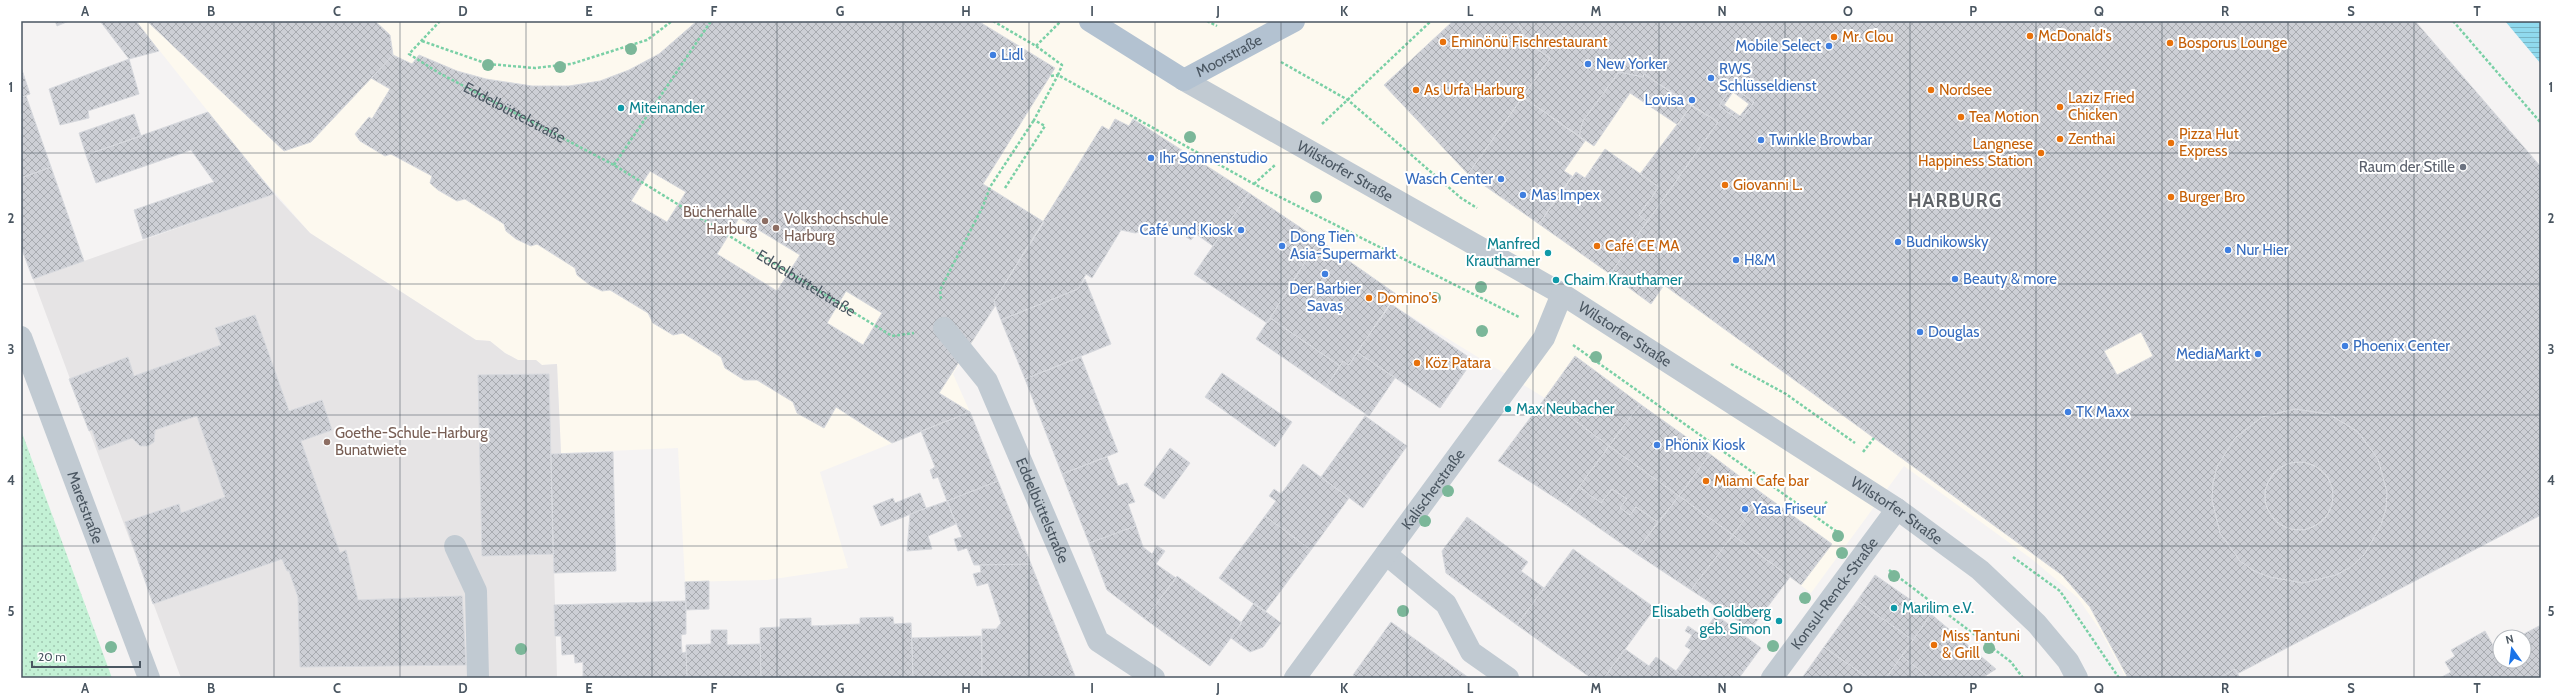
<svg xmlns="http://www.w3.org/2000/svg" width="2562" height="699" viewBox="0 0 2562 699" font-family="Cabin,sans-serif">
<defs>
<pattern id="park-dots" width="8" height="8" patternUnits="userSpaceOnUse"><rect width="8" height="8" fill="#c3f1d5"/><path d="M2 2h.1M6 6h.1" fill="none" stroke="#a0c6b0" stroke-width="1.8" stroke-linecap="round"/></pattern>
<pattern id="water-rules" width="6" height="5" patternUnits="userSpaceOnUse"><rect width="6" height="5" fill="#90daee"/><path d="M0 2.5h6" fill="none" stroke="#78b4c4"/></pattern>
<pattern id="building-cross-hatch" width="8" height="8" patternUnits="userSpaceOnUse"><rect width="8" height="8" fill="#cdcfd5"/><path d="M0 0l8 8M0 8l8-8" fill="none" stroke="#a8abb0"/></pattern>
</defs>
<rect width="100%" height="100%" fill="#f5f3f3"/>
<path fill="#fdf9ef" d="M136,21H2415L2422,29L2541,515L2237,674L2219,678H2126L2100,630L2078,598L2033,560L1904,466L1811,593L1545,398L1391,304L1396,294L1319,240L1140,124L1133,119L1129,126L1115,119L1109,130L1102,126L994,301L995,306L953,374L970,412L820,472L848,568L767,580L685,582L678,448L561,453L557,364L542,365L536,360H518L505,353L490,341L476,340L310,233L249,163Z"/>
<path fill="#e6e4e5" d="M274,194L310,233L476,340L490,341L505,353L518,360H536L542,365L557,364L561,453L551,454L557,678H181L33,279Z"/>
<path fill="url(#park-dots)" d="M21,430L112,678H21Z"/>
<path fill="url(#water-rules)" d="M2505,21H2541V64Z"/>
<path fill="url(#building-cross-hatch)" stroke="#d7d9de" fill-rule="evenodd" d="M55,21H69L57,26Z
M100,21H136L159,51L129,59Z
M147,21H375L390,35L393,55L311,142L284,151Z
M697,21H978L1055,68L983,184L1044,222L994,301L995,306L939,393L970,412L892,443L836,407L824,428L797,413L793,402L757,380H744L725,368L721,357L683,333L673,335L653,323L648,313L610,290L602,291L590,285L577,275L575,268L537,244L531,246L516,239L506,231L504,224L465,199L457,201L438,190L430,183L432,176L391,154L385,156L360,141L355,134L369,117L372,119L390,89L371,78L393,55L412,64L419,55L457,71L486,79L532,86H569L600,81L629,70L659,54Z
M1453,21H1517L1529,44L1550,58L1468,174L1384,85Z
M1517,21H2415L2541,167V515L2237,674L2235,669L2219,678H2128L2090,607L2062,575L1664,285L1651,304L1610,274L1718,122L1644,74L1643,77L1619,72L1583,121L1579,136L1523,97L1550,58L1529,44ZM1732,87L1754,102L1740,121L1719,106ZM2141,332L2153,356L2117,375L2104,351ZM2295,409L2329,414L2358,432L2378,459L2387,492L2386,509L2381,525L2364,555L2351,567L2336,575L2303,583L2270,577L2254,571L2240,561L2220,533L2212,500L2213,483L2217,467L2235,438L2262,417Z
M129,59L139,94L88,111L89,118L60,125L49,89Z
M21,67L30,94L21,97Z
M1619,72L1643,77L1644,74L1691,106L1678,125L1630,93L1594,146L1579,136L1583,121Z
M1732,87L1754,102L1740,121L1719,106ZM1733,92L1749,104L1740,116L1724,105Z
M26,96L51,167L21,178V97Z
M1523,97L1585,141L1564,171L1572,176L1539,224L1468,174Z
M1691,106L1718,122L1647,222L1639,215L1659,187L1640,174Z
M208,112L274,194L143,239L134,210L214,182L191,150L96,183L86,155Z
M134,114L141,136L86,155L79,133Z
M1115,119L1129,126L1133,119L1249,193L1213,246L1196,234L1191,240L1161,221L1146,231L1135,233L1121,230L1092,278L1086,274L1078,289L1001,320L994,301L1102,126L1109,130Z
M1605,149L1659,187L1639,215L1647,222L1610,274L1539,224L1576,172L1585,178Z
M51,167L84,261L33,279L21,247V178Z
M650,171L686,192L667,222L631,201Z
M1249,193L1319,240L1267,323L1194,274Z
M739,218L800,255L777,291L717,254Z
M1319,240L1396,294L1349,365L1343,361L1340,366L1270,318Z
M1085,279L1111,344L1025,379L1001,320L1078,289Z
M846,291L882,313L863,345L827,323Z
M1391,304L1473,360L1440,408L1357,352Z
M255,315L289,411L322,400L332,430L301,441L340,553L346,550L358,600L462,596L466,665L300,667L298,597L289,571H287L282,559L153,604L125,522L179,504L181,513L225,497L197,416L155,430L154,442L148,446H140L132,438L99,450L92,430L89,431L69,379L128,357L134,376L221,345L215,328Z
M1270,318L1340,366L1326,387L1256,339Z
M1357,352L1395,378L1369,416L1326,387L1343,361L1349,365Z
M1575,356L1640,404L1609,446L1545,398Z
M1081,357L1118,452L1062,474L1025,379Z
M1222,373L1292,422L1275,447L1205,397Z
M549,374L553,554L482,556L478,375Z
M1545,398L1609,446L1566,505L1498,461Z
M1640,404L1710,454L1679,496L1609,446Z
M2295,409L2329,414L2358,432L2378,459L2387,492L2386,509L2381,525L2364,555L2351,567L2336,575L2303,583L2270,577L2254,571L2240,561L2220,533L2212,500L2213,483L2217,467L2235,438L2262,417ZM2303,462L2317,467L2328,477L2333,490L2332,505L2326,517L2316,525L2304,530L2291,529L2279,524L2270,514L2265,503V490L2270,479L2278,469L2289,463Z
M970,412L998,481L947,501L938,477L933,479L930,470L935,467L921,431Z
M1365,416L1407,446L1363,508L1321,477Z
M1609,446L1679,496L1658,522L1636,507L1630,515L1620,508L1627,499L1612,489L1601,503L1579,487Z
M1170,448L1190,463L1164,499L1144,485Z
M613,452L616,571L554,573L551,454Z
M1710,454L1763,494L1733,535L1679,496Z
M1107,457L1118,486L1127,483L1135,502L1128,504L1136,526L1089,543L1062,474Z
M2265 496a34 34 0 1 1 68 0a34 34 0 1 1-68 0Z
M1303,464L1349,498L1311,550L1265,516L1276,501L1269,496L1274,489L1281,494Z
M998,481L1031,564L974,565L967,548L958,551L954,539L962,537L947,501Z
M1579,487L1601,503L1612,489L1627,499L1620,508L1630,515L1636,507L1658,522L1635,553L1566,505Z
M920,493L926,508L881,526L873,506L893,498L895,503Z
M1763,494L1832,544L1801,585L1733,535Z
M1679,496L1733,535L1691,590L1635,553Z
M947,501L956,524L928,536L932,549L907,551L910,514Z
M1265,516L1311,550L1265,612L1219,578Z
M1467,517L1528,562L1521,571L1544,588L1517,625L1446,573L1442,551Z
M1136,526L1143,547L1152,554L1157,546L1165,551L1156,564L1176,578L1145,619L1107,590L1089,543Z
M1733,535L1790,577L1751,629L1691,590Z
M1573,549L1655,608L1604,678H1591L1517,625Z
M1031,564L1075,676L982,678V629H996L1001,623L988,583L977,586L973,574L981,572L980,565Z
M1875,575L1931,614L1913,640L1857,601Z
M1177,576L1242,623L1210,666L1145,619Z
M709,581V609L686,610L685,582Z
M686,601V634L681,635L682,653L686,652L687,678H583V662L575,663L574,654L562,655L561,636H555L554,605Z
M1857,601L1913,640L1886,678H1868L1824,647Z
M1254,603L1281,623L1263,647L1250,652L1231,638Z
M1931,614L1996,669L1982,678H1929L1902,656Z
M1716,615L1761,648L1739,678H1686L1676,671L1691,650L1685,646L1692,635L1685,631L1688,626L1701,635Z
M893,617L894,624L911,623L913,678H761L760,628L780,627V619L811,618V626L860,624V618Z
M1391,622L1469,678H1357L1353,675Z
M2541,625V678H2440L2451,672L2445,662L2455,656L2451,650L2485,631L2495,649L2500,647V661H2524V637H2518Z
M711,630H727V645L760,644L761,678H687L686,645L711,644Z
M981,636L982,678H913L912,638Z
M1824,647L1868,678H1802Z
M1625,649L1649,666L1656,657L1686,678H1604Z
M1902,656L1929,678H1886Z
M2235,669L2240,678H2219Z"/>
<g fill="none" stroke-linecap="round" stroke-linejoin="round">
<g stroke="#7ad0a6" stroke-width="2.5" stroke-dasharray="3 2" stroke-linecap="butt">
<path id="s1" d="M440,21L409,54L439,73L614,165L892,336L914,333"/>
<path d="M993,21L1036,46L1062,65L1058,75L1254,184L1519,317"/>
<path d="M1207,21L1217,26"/>
<path d="M2453,21L2541,123"/>
<path d="M422,41L488,64L535,68L571,64L647,40L672,21"/>
<path d="M1036,46L1060,22"/>
<path d="M1281,62L1348,100L1461,198L1477,208"/>
<path d="M1051,76L1058,75"/>
<path d="M1322,124L1431,21"/>
<path d="M614,165L711,21"/>
<path d="M1254,184L1275,165"/>
<path d="M1005,188L1045,126L1034,120L1058,75"/>
<path d="M941,299L940,290L983,206L990,187L1034,120"/>
<path d="M1573,345L1840,534"/>
<path d="M1731,364L1786,394L1855,443"/>
<path d="M1863,452L1874,438"/>
<path d="M1816,516L1828,500"/>
<path d="M2013,557L2060,591L2119,678"/>
<path d="M1889,570L2011,662L2023,678"/>
</g>
<g stroke="#c1cad2" stroke-width="22">
<path id="s2" d="M1184,80L1562,294L1897,509L1980,570L2037,624L2068,661L2077,678"/>
<path id="s3" d="M944,328L987,381L1098,641L1154,678"/>
<path id="s4" d="M21,337L149,678"/>
<path d="M455,546L476,591L478,678"/>
<path d="M1386,554L1446,604L1471,652L1508,678"/>
<path id="s5" d="M1295,678L1544,338L1562,294"/>
<path id="s6" d="M1772,678L1897,509"/>
</g>
<path stroke="#b3c2d1" stroke-width="22" id="s7" d="M1090,21L1184,80L1294,21"/>
</g>
<g fill="#7bb799">
<circle cx="631" cy="49" r="6"/>
<circle cx="488" cy="65" r="6"/>
<circle cx="560" cy="67" r="6"/>
<circle cx="1190" cy="137" r="6"/>
<circle cx="1316" cy="197" r="6"/>
<circle cx="1481" cy="287" r="6"/>
<circle cx="1435" cy="298" r="6"/>
<circle cx="1482" cy="331" r="6"/>
<circle cx="1596" cy="357" r="6"/>
<circle cx="1448" cy="491" r="6"/>
<circle cx="1425" cy="521" r="6"/>
<circle cx="1838" cy="536" r="6"/>
<circle cx="1842" cy="553" r="6"/>
<circle cx="1894" cy="576" r="6"/>
<circle cx="1805" cy="598" r="6"/>
<circle cx="1403" cy="611" r="6"/>
<circle cx="1773" cy="646" r="6"/>
<circle cx="111" cy="647" r="6"/>
<circle cx="1989" cy="648" r="6"/>
<circle cx="521" cy="649" r="6"/>
</g>
<path fill="none" stroke="#4a5661" stroke-width="1" stroke-opacity="0.55" d="M148,21V678M274,21V678M400,21V678M526,21V678M652,21V678M777,21V678M903,21V678M1029,21V678M1155,21V678M1281,21V678M1407,21V678M1533,21V678M1659,21V678M1785,21V678M1910,21V678M2036,21V678M2162,21V678M2288,21V678M2414,21V678M21,153H2541M21,284H2541M21,415H2541M21,546H2541"/>
<g fill="#e8710a" stroke="#fff" stroke-width="1.5">
<circle cx="2030" cy="36" r="4"/>
<circle cx="1834" cy="37" r="4"/>
<circle cx="1443" cy="42" r="4"/>
<circle cx="2170" cy="43" r="4"/>
<circle cx="1416" cy="90" r="4"/>
<circle cx="1931" cy="90" r="4"/>
<circle cx="2060" cy="107" r="4"/>
<circle cx="1961" cy="117" r="4"/>
<circle cx="2060" cy="139" r="4"/>
<circle cx="2171" cy="143" r="4"/>
<circle cx="2041" cy="153" r="4"/>
<circle cx="1725" cy="185" r="4"/>
<circle cx="2171" cy="197" r="4"/>
<circle cx="1597" cy="246" r="4"/>
<circle cx="1369" cy="298" r="4"/>
<circle cx="1417" cy="363" r="4"/>
<circle cx="1706" cy="481" r="4"/>
<circle cx="1934" cy="645" r="4"/>
</g>
<g fill="#3f7fe0" stroke="#fff" stroke-width="1.5">
<circle cx="1829" cy="46" r="4"/>
<circle cx="993" cy="55" r="4"/>
<circle cx="1588" cy="64" r="4"/>
<circle cx="1711" cy="78" r="4"/>
<circle cx="1692" cy="100" r="4"/>
<circle cx="1761" cy="140" r="4"/>
<circle cx="1151" cy="158" r="4"/>
<circle cx="1501" cy="179" r="4"/>
<circle cx="1523" cy="195" r="4"/>
<circle cx="1241" cy="230" r="4"/>
<circle cx="1898" cy="242" r="4"/>
<circle cx="1282" cy="246" r="4"/>
<circle cx="2228" cy="250" r="4"/>
<circle cx="1736" cy="260" r="4"/>
<circle cx="1325" cy="274" r="4"/>
<circle cx="1955" cy="279" r="4"/>
<circle cx="1920" cy="332" r="4"/>
<circle cx="2345" cy="346" r="4"/>
<circle cx="2258" cy="354" r="4"/>
<circle cx="2068" cy="412" r="4"/>
<circle cx="1657" cy="445" r="4"/>
<circle cx="1745" cy="509" r="4"/>
</g>
<g fill="#0f9aa8" stroke="#fff" stroke-width="1.5">
<circle cx="621" cy="108" r="4"/>
<circle cx="1548" cy="253" r="4"/>
<circle cx="1556" cy="280" r="4"/>
<circle cx="1508" cy="409" r="4"/>
<circle cx="1894" cy="608" r="4"/>
<circle cx="1779" cy="621" r="4"/>
</g>
<circle fill="#6b7280" stroke="#fff" stroke-width="1.5" cx="2463" cy="167" r="4"/>
<g fill="#8d6e63" stroke="#fff" stroke-width="1.5">
<circle cx="765" cy="221" r="4"/>
<circle cx="776" cy="228" r="4"/>
<circle cx="327" cy="442" r="4"/>
</g>
<g text-anchor="middle" dominant-baseline="central" stroke-width="4" stroke-linejoin="round" paint-order="stroke">
<g font-size="15" fill="#c56008" stroke="#fff" text-anchor="start">
<text x="2038" y="36">McDonald's</text>
<text x="1842" y="37">Mr. Clou</text>
<text x="1451" y="42">Eminönü Fischrestaurant</text>
<text x="2178" y="43">Bosporus Lounge</text>
<text x="1424" y="90">As Urfa Harburg</text>
<text x="1939" y="90">Nordsee</text>
<text x="2068" y="98">Laziz Fried<tspan x="2068" dy="17">Chicken</tspan></text>
<text x="1969" y="117">Tea Motion</text>
<text x="2179" y="134">Pizza Hut<tspan x="2179" dy="17">Express</tspan></text>
<text x="2068" y="139">Zenthai</text>
<text x="2033" y="144" text-anchor="end">Langnese<tspan x="2033" dy="17">Happiness Station</tspan></text>
<text x="1733" y="185">Giovanni L.</text>
<text x="2179" y="197">Burger Bro</text>
<text x="1605" y="246">Café CE MA</text>
<text x="1377" y="298">Domino's</text>
<text x="1425" y="363">Köz Patara</text>
<text x="1714" y="481">Miami Cafe bar</text>
<text x="1942" y="636">Miss Tantuni<tspan x="1942" dy="17">&amp; Grill</tspan></text>
</g>
<g font-size="15" fill="#366cbe" stroke="#fff" text-anchor="start">
<text x="1821" y="46" text-anchor="end">Mobile Select</text>
<text x="1001" y="55">Lidl</text>
<text x="1596" y="64">New Yorker</text>
<text x="1719" y="69">RWS<tspan x="1719" dy="17">Schlüsseldienst</tspan></text>
<text x="1684" y="100" text-anchor="end">Lovisa</text>
<text x="1769" y="140">Twinkle Browbar</text>
<text x="1159" y="158">Ihr Sonnenstudio</text>
<text x="1493" y="179" text-anchor="end">Wasch Center</text>
<text x="1531" y="195">Mas Impex</text>
<text x="1233" y="230" text-anchor="end">Café und Kiosk</text>
<text x="1290" y="237">Dong Tien<tspan x="1290" dy="17">Asia-Supermarkt</tspan></text>
<text x="1906" y="242">Budnikowsky</text>
<text x="2236" y="250">Nur Hier</text>
<text x="1744" y="260">H&amp;M</text>
<text x="1963" y="279">Beauty &amp; more</text>
<text x="1325" y="289" text-anchor="middle">Der Barbier<tspan x="1325" dy="17">Savaṣ</tspan></text>
<text x="1928" y="332">Douglas</text>
<text x="2353" y="346">Phoenix Center</text>
<text x="2250" y="354" text-anchor="end">MediaMarkt</text>
<text x="2076" y="412">TK Maxx</text>
<text x="1665" y="445">Phönix Kiosk</text>
<text x="1753" y="509">Yasa Friseur</text>
</g>
<g font-size="15" fill="#4a5661" stroke="#fff">
<text stroke="none"><textPath href="#s7" startOffset="162">Moorstraße</textPath></text>
<text stroke="none"><textPath href="#s1" startOffset="166">Eddelbüttelstraße</textPath></text>
<text stroke="none"><textPath href="#s2" startOffset="185">Wilstorfer Straße</textPath></text>
<text stroke="none"><textPath href="#s1" startOffset="504">Eddelbüttelstraße</textPath></text>
<text stroke="none"><textPath href="#s2" startOffset="509">Wilstorfer Straße</textPath></text>
<text stroke="none"><textPath href="#s5" startOffset="234">Kalischerstraße</textPath></text>
<text stroke="none"><textPath href="#s4" startOffset="182">Maretstraße</textPath></text>
<text stroke="none"><textPath href="#s3" startOffset="209">Eddelbüttelstraße</textPath></text>
<text stroke="none"><textPath href="#s2" startOffset="833">Wilstorfer Straße</textPath></text>
<text stroke="none"><textPath href="#s6" startOffset="105">Konsul-Renck-Straße</textPath></text>
</g>
<g font-size="15" fill="#0d838f" stroke="#fff" text-anchor="start">
<text x="629" y="108">Miteinander</text>
<text x="1540" y="244" text-anchor="end">Manfred<tspan x="1540" dy="17">Krauthamer</tspan></text>
<text x="1564" y="280">Chaim Krauthamer</text>
<text x="1516" y="409">Max Neubacher</text>
<text x="1902" y="608">Marilim e.V.</text>
<text x="1771" y="612" text-anchor="end">Elisabeth Goldberg<tspan x="1771" dy="17">geb. Simon</tspan></text>
</g>
<g font-size="15" fill="#5b616d" stroke="#fff" text-anchor="end">
<text x="2455" y="167">Raum der Stille</text>
</g>
<g font-size="15" fill="#785e54" stroke="#fff" text-anchor="start">
<text x="757" y="212" text-anchor="end">Bücherhalle<tspan x="757" dy="17">Harburg</tspan></text>
<text x="784" y="219">Volkshochschule<tspan x="784" dy="17">Harburg</tspan></text>
<text x="335" y="433">Goethe-Schule-Harburg<tspan x="335" dy="17">Bunatwiete</tspan></text>
</g>
<g font-size="19" font-weight="bold" letter-spacing="1" fill="#5f6368" stroke="#fff">
<text x="1955" y="200">HARBURG</text>
</g>
</g>
<rect width="2562" height="699" fill="none" stroke="#ffffff" stroke-width="44"/>
<g transform="translate(2512 649) rotate(346)"><circle r="19" fill="#ffffff" stroke="#b7bbc0"/>
<path d="M0-3L7 15L0 10L-7 15Z" fill="#1a73e8"/>
<text y="-6" font-size="11" font-weight="bold" text-anchor="middle" fill="#4a5661">N</text>
</g>
<path d="M32 661v6h108v-6" fill="none" stroke="#4a5661" stroke-width="2"/>
<text x="38" y="661" font-size="12" fill="#4a5661" stroke="#ffffff" stroke-width="3" paint-order="stroke">20 m</text>
<rect x="22" y="22" width="2518" height="655" fill="none" stroke="#4a5661" stroke-width="1.5"/>
<g font-size="13" text-anchor="middle" font-weight="bold" fill="#4a5661">
<text x="85" y="16">A</text>
<text x="211" y="16">B</text>
<text x="337" y="16">C</text>
<text x="463" y="16">D</text>
<text x="589" y="16">E</text>
<text x="714" y="16">F</text>
<text x="840" y="16">G</text>
<text x="966" y="16">H</text>
<text x="1092" y="16">I</text>
<text x="1218" y="16">J</text>
<text x="1344" y="16">K</text>
<text x="1470" y="16">L</text>
<text x="1596" y="16">M</text>
<text x="1722" y="16">N</text>
<text x="1848" y="16">O</text>
<text x="1973" y="16">P</text>
<text x="2099" y="16">Q</text>
<text x="2225" y="16">R</text>
<text x="2351" y="16">S</text>
<text x="2477" y="16">T</text>
<text x="11" y="92">1</text>
<text x="2551" y="92">1</text>
<text x="11" y="223">2</text>
<text x="2551" y="223">2</text>
<text x="11" y="354">3</text>
<text x="2551" y="354">3</text>
<text x="11" y="485">4</text>
<text x="2551" y="485">4</text>
<text x="11" y="616">5</text>
<text x="2551" y="616">5</text>
<text x="85" y="693">A</text>
<text x="211" y="693">B</text>
<text x="337" y="693">C</text>
<text x="463" y="693">D</text>
<text x="589" y="693">E</text>
<text x="714" y="693">F</text>
<text x="840" y="693">G</text>
<text x="966" y="693">H</text>
<text x="1092" y="693">I</text>
<text x="1218" y="693">J</text>
<text x="1344" y="693">K</text>
<text x="1470" y="693">L</text>
<text x="1596" y="693">M</text>
<text x="1722" y="693">N</text>
<text x="1848" y="693">O</text>
<text x="1973" y="693">P</text>
<text x="2099" y="693">Q</text>
<text x="2225" y="693">R</text>
<text x="2351" y="693">S</text>
<text x="2477" y="693">T</text>
</g>
</svg>
